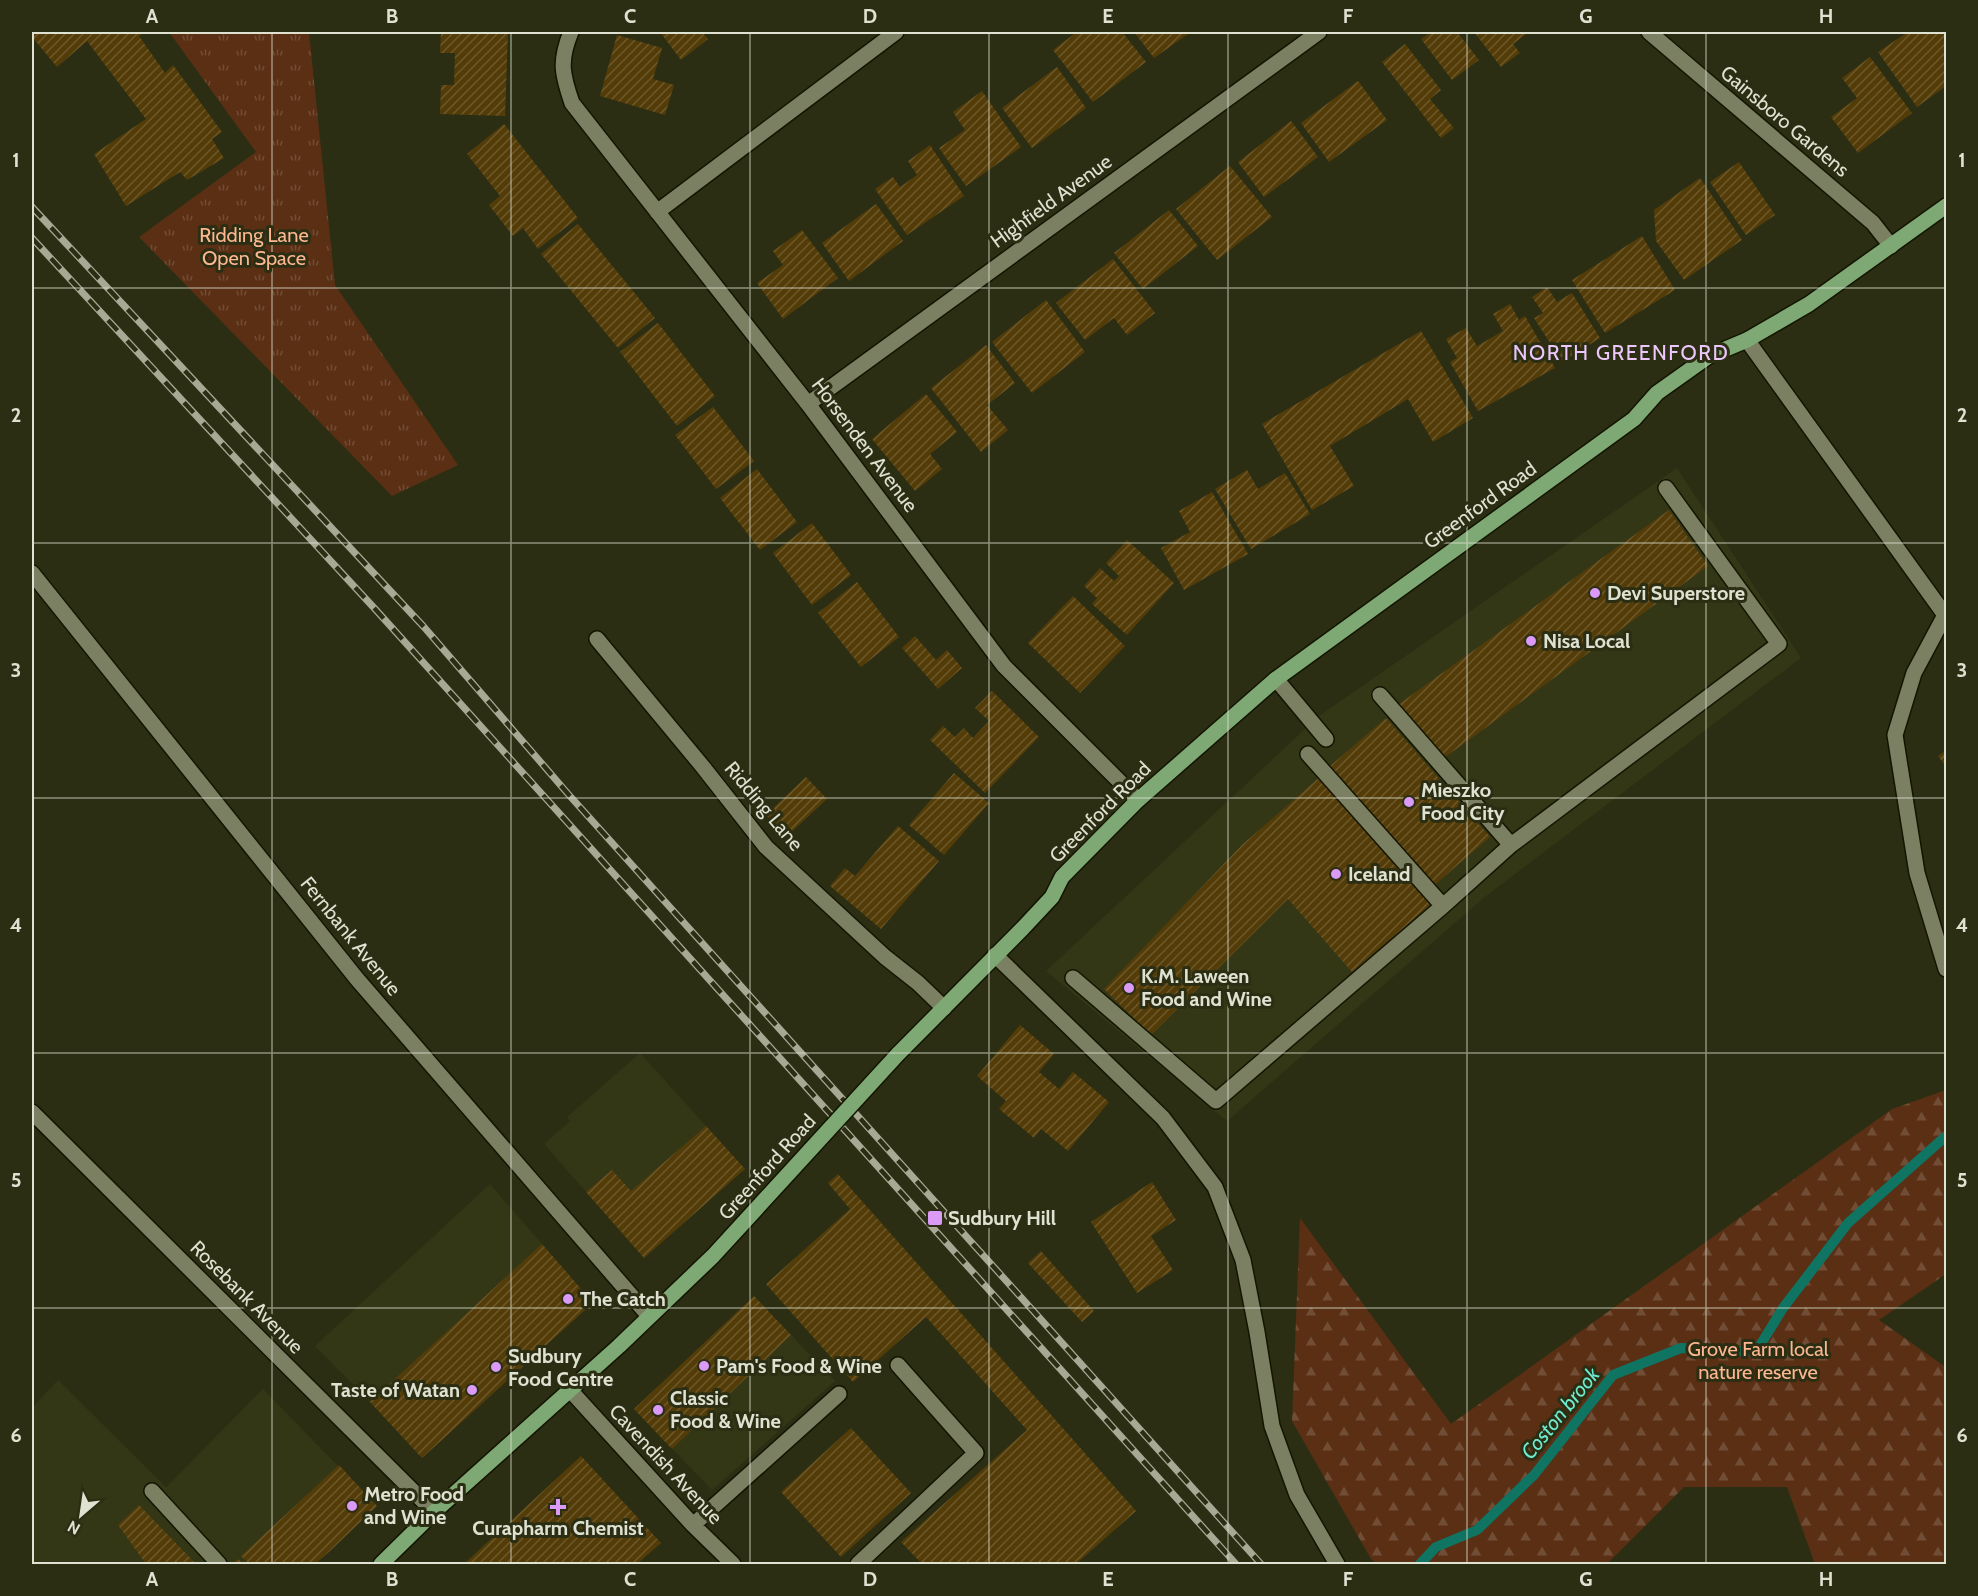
<svg xmlns="http://www.w3.org/2000/svg" width="1978" height="1596" viewBox="0 0 1978 1596" font-family="Cabin,sans-serif">
<defs>
<pattern id="forest-firs" width="22" height="20" patternUnits="userSpaceOnUse" patternTransform="scale(1.5)"><rect width="22" height="20" fill="#5a2f14"/><path d="M5 1l3.5 6h-7zM16 11l3.5 6h-7z" fill="#714d35"/></pattern>
<pattern id="park-tufts" width="24" height="20" patternUnits="userSpaceOnUse" patternTransform="scale(1.5)"><rect width="24" height="20" fill="#5a2f14"/><path d="M3 7l-1-3M5 7V3M7 7l1-3M15 17l-1-3M17 17v-4M19 17l1-3" fill="none" stroke="#714d35"/></pattern>
<pattern id="building-hatch" width="6" height="6" patternUnits="userSpaceOnUse" patternTransform="scale(1.5)"><rect width="6" height="6" fill="#543c08"/><path d="M-1 1l2-2M0 6l6-6M5 7l2-2" fill="none" stroke="#6c582b"/></pattern>
</defs>
<rect width="100%" height="100%" fill="#2b2e13"/>
<path fill="#343716" d="M1677,468L1801,658L1486,896L1227,1121L1046,971L1319,716Z
M640,1053L745,1169L644,1258L544,1144L570,1121L567,1117Z
M490,1184L589,1298L585,1310L422,1458L370,1402L315,1346Z
M754,1296L835,1381L712,1490L634,1409Z
M58,1380L166,1487L263,1389L377,1506L315,1564H32V1408Z"/>
<path fill="url(#forest-firs)" d="M1946,1090V1274L1879,1320L1944,1366H1946V1564H1815L1787,1487H1684L1607,1564H1377L1371,1559L1292,1421L1300,1218L1451,1424L1892,1109Z"/>
<path fill="url(#park-tufts)" d="M169,32H309L335,285L458,465L392,496L139,237L256,152Z"/>
<g fill="none" stroke-linecap="round" stroke-linejoin="round">
<path stroke="#0f7462" stroke-width="10" d="M1420,1564L1436,1547L1477,1530L1534,1475L1613,1375L1681,1348L1756,1352L1783,1308L1848,1223L1946,1136"/>
</g>
<path fill="url(#building-hatch)" d="M32,32H146L139,36L165,73L173,65L222,132L212,139L224,158L187,180L180,172L126,206L94,154L146,119L87,41L57,67L32,37Z
M441,32H508L505,116L440,114L441,85H454L455,53H440Z
M660,32H702L708,39L681,60Z
M1077,32H1122L1146,62L1093,102L1053,50Z
M1134,32H1191L1154,58Z
M1431,32H1457L1479,60L1452,80L1421,39Z
M1474,32H1529L1513,44L1520,53L1501,67Z
M1908,32H1943L1946,37V86L1917,107L1878,52Z
M617,35L662,48L653,79L674,85L665,115L600,96Z
M1405,44L1441,90L1430,99L1454,128L1441,138L1382,62Z
M1870,57L1912,113L1858,153L1831,117L1857,98L1842,78Z
M1057,67L1086,108L1032,148L1002,108Z
M1358,81L1387,120L1329,162L1301,123Z
M982,91L1021,147L966,186L939,148L965,130L953,112Z
M1291,121L1318,157L1264,197L1238,162Z
M504,124L578,218L538,249L523,228L513,236L489,205L500,196L467,154Z
M930,145L964,196L907,235L875,189L893,177L900,187L917,175L908,161Z
M1739,162L1775,215L1746,235L1710,182Z
M1230,166L1272,217L1217,260L1176,209Z
M1700,178L1742,240L1684,280L1656,241L1654,210Z
M876,204L903,241L849,281L822,243Z
M1169,210L1198,246L1143,289L1114,253Z
M578,224L655,318L618,348L541,254Z
M802,230L838,278L783,319L757,283L783,265L773,251Z
M1642,236L1675,290L1605,333L1572,280Z
M1113,259L1155,313L1127,335L1114,318L1085,340L1056,303Z
M1547,287L1557,302L1572,293L1600,338L1562,362L1534,318L1543,313L1532,297Z
M1046,300L1085,352L1032,393L992,342Z
M1510,304L1519,320L1525,316L1555,368L1478,411L1450,362L1457,358L1446,339L1466,328L1477,346L1503,331L1493,314Z
M658,323L715,396L677,426L620,352Z
M1421,331L1473,418L1433,442L1408,399L1330,446L1354,486L1312,510L1262,424Z
M986,345L1015,383L987,405L1008,430L981,452L931,388Z
M926,394L957,432L930,454L942,469L915,491L872,439Z
M713,407L754,461L716,489L675,435Z
M757,469L797,522L760,550L720,498Z
M1247,470L1258,489L1285,473L1310,514L1251,549L1215,489Z
M1212,492L1248,554L1184,590L1161,548L1190,532L1179,511Z
M1669,510L1708,566L1444,758L1395,707Z
M812,523L851,575L812,605L773,553Z
M1127,540L1174,583L1127,635L1092,604L1097,598L1084,586L1100,568L1114,581L1119,576L1106,563Z
M857,582L899,637L861,667L818,613Z
M1073,596L1125,646L1080,693L1028,643Z
M915,636L936,660L947,650L962,668L938,689L902,648Z
M992,691L1039,737L985,793L930,740L943,726L955,737L964,728L973,738L989,721L975,708Z
M1386,718L1490,837L1432,887L1329,767Z
M1946,750V767L1938,756Z
M954,773L989,803L944,855L909,825Z
M806,777L827,799L786,837L766,815Z
M1320,777L1431,904L1352,972L1288,899L1151,1035L1104,989L1242,845Z
M898,826L939,861L881,929L830,886L845,868L855,876Z
M1020,1025L1054,1054L1039,1072L1059,1089L1073,1072L1109,1102L1068,1151L1041,1129L1034,1138L999,1109L1006,1101L977,1076Z
M706,1126L745,1169L644,1258L586,1192L612,1170L631,1191Z
M838,1174L1136,1511L1076,1564H922L901,1542L1027,1430L926,1317L853,1382L766,1284L850,1209L828,1183Z
M1152,1182L1176,1220L1151,1236L1173,1270L1137,1293L1091,1222Z
M542,1244L589,1298L585,1310L422,1458L370,1402Z
M1041,1251L1094,1311L1082,1322L1028,1263Z
M754,1296L791,1335L672,1449L634,1409Z
M851,1428L911,1493L841,1557L781,1492Z
M581,1456L661,1543L637,1564H464Z
M339,1465L377,1506L330,1551L315,1564H249L241,1556Z
M139,1505L196,1564H146L118,1525Z
M238,1559L244,1564H231Z"/>
<g fill="none" stroke-linecap="round" stroke-linejoin="round">
<g stroke="#141500" stroke-width="18">
<path id="minor" d="M571,32C559,61 562,74 572,103L808,404L1004,666L1138,800
M1649,32L1873,223L1891,246
M657,212L896,32
M1747,340L1945,615L1914,673L1895,735L1917,873L1946,969
M808,404L1319,32
M32,573L357,979L649,1316
M597,639L703,767L766,847L885,957L918,983L944,1008
M1276,679L1326,739
M1380,695L1511,845
M1308,754L1443,906
M995,955L1163,1118L1215,1187L1243,1260L1257,1332L1272,1426L1297,1495L1337,1564
M1073,978L1216,1101L1443,906L1511,845L1779,644L1666,488
M32,1112L434,1512
M570,1390L693,1525L733,1564
M152,1491L219,1564
M693,1525L839,1394
M858,1564L976,1453L898,1365"/>
</g>
<g stroke="#141500" stroke-width="18">
<path id="major" d="M898,1054L1023,928L1052,897L1062,877L1138,800L1276,679L1634,419L1657,393L1709,356L1747,340L1809,304L1946,206
M381,1564L434,1512L619,1346L713,1256L811,1149"/>
</g>
<use href="#minor" stroke="#7c8063" stroke-width="15"/>
<use href="#major" stroke="#7ea874" stroke-width="15"/>
<g stroke="#a7a995" stroke-width="7">
<path id="rail" d="M32,207L424,627L569,795L1261,1564
M32,238L376,610L1236,1564"/>
</g>
<use href="#rail" stroke="#2b2e13" stroke-width="4.5" stroke-dasharray="14" stroke-linecap="butt"/>
<g stroke="#141500" stroke-width="18" stroke-linecap="butt">
<path id="major-bridge" d="M811,1149L898,1054"/>
</g>
<use href="#major-bridge" stroke="#7ea874" stroke-width="15"/>
</g>
<path fill="none" stroke="#dfe1d1" stroke-width="1.5" stroke-opacity="0.55" d="M272,32V1564M511,32V1564M750,32V1564M989,32V1564M1228,32V1564M1467,32V1564M1706,32V1564M32,288H1946M32,543H1946M32,798H1946M32,1053H1946M32,1308H1946"/>
<g fill="#da9af6" stroke="#2b2e13" stroke-width="2">
<circle cx="1595" cy="593" r="6"/>
<circle cx="1531" cy="641" r="6"/>
<circle cx="1409" cy="802" r="6"/>
<circle cx="1336" cy="874" r="6"/>
<circle cx="1129" cy="988" r="6"/>
<rect x="927" y="1210" width="16" height="16" rx="3"/>
<circle cx="568" cy="1299" r="6"/>
<circle cx="704" cy="1366" r="6"/>
<circle cx="496" cy="1367" r="6"/>
<circle cx="472" cy="1390" r="6"/>
<circle cx="658" cy="1410" r="6"/>
<circle cx="352" cy="1506" r="6"/>
<path d="M555 1498h6v6h6v6h-6v6h-6v-6h-6v-6h6z"/>
</g>
<g text-anchor="middle" dominant-baseline="central" stroke-width="6" stroke-linejoin="round" paint-order="stroke">
<g font-size="20" fill="#dfe1d1" stroke="#2b2e13">
<text transform="translate(1785 121) rotate(40)">Gainsboro Gardens</text>
<text transform="translate(1051 201) rotate(-36)">Highfield Avenue</text>
<text transform="translate(865 445) rotate(53)">Horsenden Avenue</text>
<text transform="translate(1480 505) rotate(-36)">Greenford Road</text>
<text transform="translate(764 806) rotate(50)">Ridding Lane</text>
<text transform="translate(1100 812) rotate(-45)">Greenford Road</text>
<text transform="translate(351 936) rotate(51)">Fernbank Avenue</text>
<text transform="translate(767 1167) rotate(-48)">Greenford Road</text>
<text transform="translate(247 1297) rotate(45)">Rosebank Avenue</text>
<text transform="translate(666 1464) rotate(47)">Cavendish Avenue</text>
</g>
<g font-size="20" fill="#fcb690" stroke="#2b2e13">
<text x="254" y="235">Ridding Lane<tspan x="254" dy="23">Open Space</tspan></text>
<text x="1758" y="1349">Grove Farm local<tspan x="1758" dy="23">nature reserve</tspan></text>
</g>
<g font-size="20" font-weight="bold" fill="#dfe1d1" stroke="#2b2e13" text-anchor="start">
<text x="1607" y="593">Devi Superstore</text>
<text x="1543" y="641">Nisa Local</text>
<text x="1421" y="790">Mieszko<tspan x="1421" dy="23">Food City</tspan></text>
<text x="1348" y="874">Iceland</text>
<text x="1141" y="976">K.M. Laween<tspan x="1141" dy="23">Food and Wine</tspan></text>
<text x="948" y="1218">Sudbury Hill</text>
<text x="580" y="1299">The Catch</text>
<text x="508" y="1356">Sudbury<tspan x="508" dy="23">Food Centre</tspan></text>
<text x="716" y="1366">Pam's Food &amp; Wine</text>
<text x="460" y="1390" text-anchor="end">Taste of Watan</text>
<text x="670" y="1398">Classic<tspan x="670" dy="23">Food &amp; Wine</tspan></text>
<text x="364" y="1494">Metro Food<tspan x="364" dy="23">and Wine</tspan></text>
<text x="558" y="1528" text-anchor="middle">Curapharm Chemist</text>
</g>
<g font-size="21" letter-spacing="1.5" fill="#ebc7fb" stroke="#2b2e13">
<text x="1621" y="352">NORTH GREENFORD</text>
</g>
<g font-size="21" font-style="italic" fill="#6eebcf" stroke="#2b2e13">
<text transform="translate(1560 1413) rotate(-51)">Coston brook</text>
</g>
</g>
<rect width="1978" height="1596" fill="none" stroke="#2b2e13" stroke-width="66"/>
<g transform="translate(81 1515) rotate(209)" stroke="#2b2e13" stroke-width="4.5" paint-order="stroke">
<path d="M0-4.5L10 22L0 15L-10 22Z" fill="#dfe1d1"/>
<text y="-9" font-size="16" font-weight="bold" text-anchor="middle" fill="#dfe1d1">N</text>
</g>
<rect x="33" y="33" width="1912" height="1530" fill="none" stroke="#dfe1d1" stroke-width="2"/>
<g font-size="20" text-anchor="middle" font-weight="bold" fill="#dfe1d1">
<text x="152" y="23">A</text>
<text x="392" y="23">B</text>
<text x="630" y="23">C</text>
<text x="870" y="23">D</text>
<text x="1108" y="23">E</text>
<text x="1348" y="23">F</text>
<text x="1586" y="23">G</text>
<text x="1826" y="23">H</text>
<text x="16" y="167">1</text>
<text x="1962" y="167">1</text>
<text x="16" y="422">2</text>
<text x="1962" y="422">2</text>
<text x="16" y="677">3</text>
<text x="1962" y="677">3</text>
<text x="16" y="932">4</text>
<text x="1962" y="932">4</text>
<text x="16" y="1187">5</text>
<text x="1962" y="1187">5</text>
<text x="16" y="1442">6</text>
<text x="1962" y="1442">6</text>
<text x="152" y="1586">A</text>
<text x="392" y="1586">B</text>
<text x="630" y="1586">C</text>
<text x="870" y="1586">D</text>
<text x="1108" y="1586">E</text>
<text x="1348" y="1586">F</text>
<text x="1586" y="1586">G</text>
<text x="1826" y="1586">H</text>
</g>
</svg>
